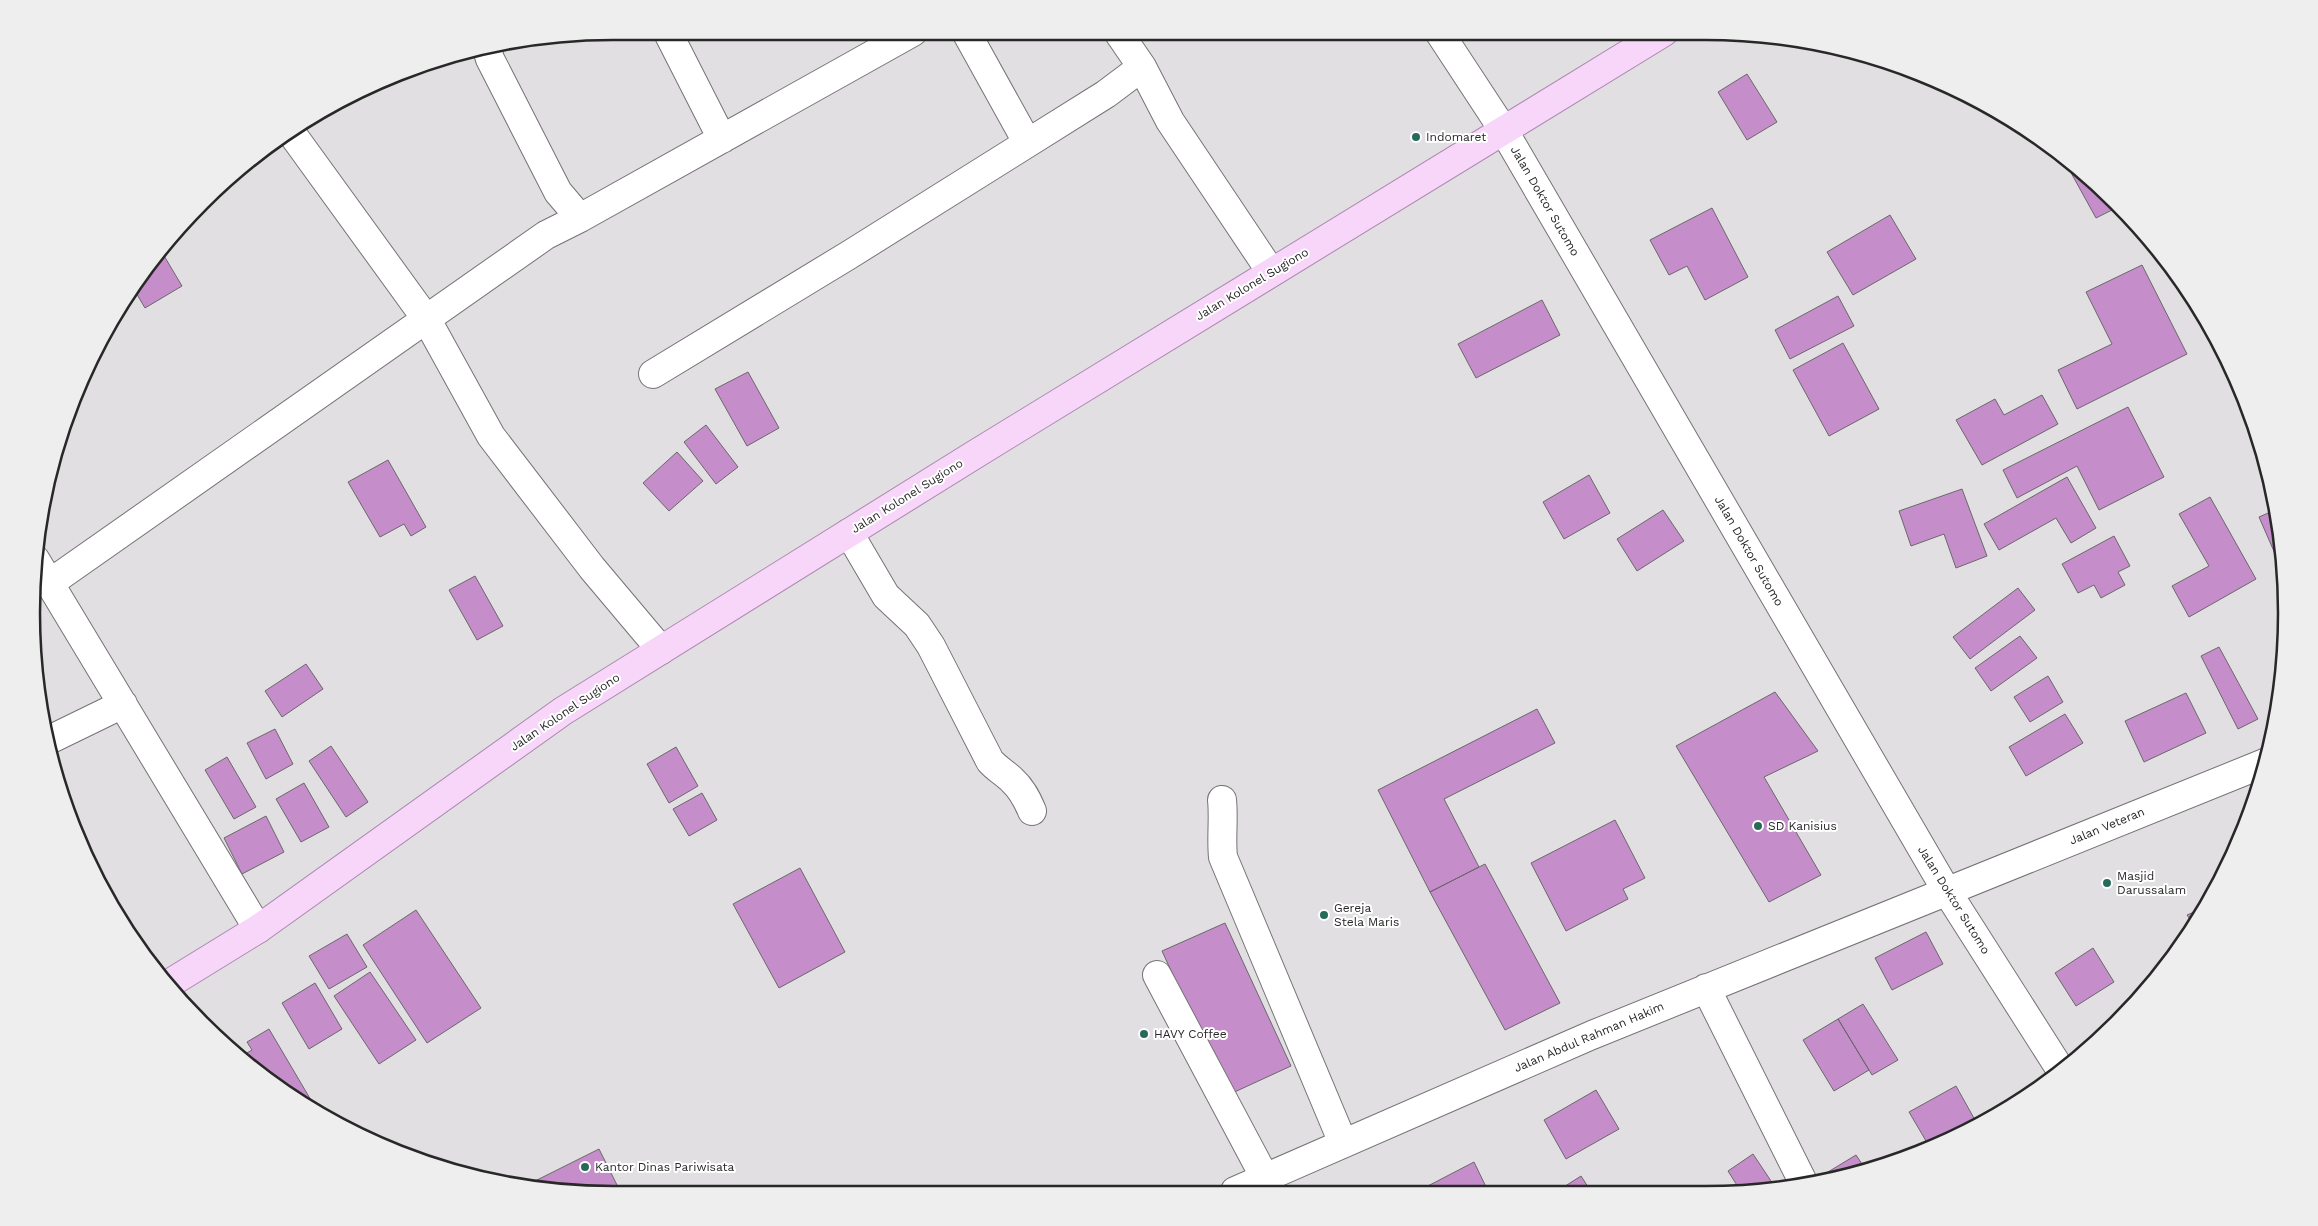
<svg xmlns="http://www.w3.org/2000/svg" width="2318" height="1226" viewBox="0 0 2318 1226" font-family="'Work Sans',sans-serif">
<rect width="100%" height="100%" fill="#e1dfe1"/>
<path fill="#c68dcb" stroke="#6a686a" d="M1747,74L1777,122L1747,140L1718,92Z
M2059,151V152L2118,207L2096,218Z
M1712,208L1748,277L1705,300L1687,266L1669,275L1650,240Z
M1890,215L1916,259L1853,295L1827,252Z
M160,249L182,286L145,308L132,286Z
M2142,265L2187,354L2077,409L2058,370L2112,344L2086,292Z
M1838,296L1854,326L1790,359L1775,330Z
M1542,300L1560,335L1476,378L1458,344Z
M1843,343L1879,409L1829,436L1793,370Z
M748,372L779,428L747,446L715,389Z
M2042,395L2058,424L1982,465L1956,420L1995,399L2004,415Z
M2128,407L2164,477L2099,510L2077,466L2017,498L2003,470Z
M706,425L738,467L716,484L684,442Z
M677,452L703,481L669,511L643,483Z
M388,460L426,527L411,536L404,524L380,537L348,482Z
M1589,475L1610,513L1564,539L1543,502Z
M2067,477L2096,528L2071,543L2056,518L1999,550L1984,524Z
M1962,489L1987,556L1956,568L1944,534L1911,546L1899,511Z
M2210,497L2256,579L2189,617L2172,586L2209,566L2179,514Z
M1663,510L1684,541L1637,571L1617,539Z
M2275,510L2282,537L2283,572L2259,517Z
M2114,536L2130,566L2118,572L2125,585L2101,598L2094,585L2078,593L2062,564Z
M475,576L503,626L477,640L449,590Z
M2018,588L2035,610L1970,659L1953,637Z
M2020,636L2037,658L1991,691L1975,668Z
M2219,647L2258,719L2238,729L2201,656Z
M306,664L323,689L282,717L265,691Z
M2048,676L2063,702L2030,722L2014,697Z
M1775,692L1818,751L1764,777L1821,875L1769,902L1676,746Z
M2186,693L2206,733L2144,762L2125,721Z
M1537,709L1555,743L1444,799L1479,867L1430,892L1378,790Z
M2065,714L2083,743L2026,776L2009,747Z
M275,729L293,764L266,779L247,743Z
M331,746L368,802L346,817L309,761Z
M676,747L698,786L669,803L647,764Z
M227,757L256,807L234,819L205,770Z
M304,783L329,827L301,842L276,799Z
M702,793L717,820L689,836L673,809Z
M266,816L284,852L242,874L224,838Z
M1615,820L1645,878L1623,889L1628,899L1566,931L1531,863Z
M1485,864L1560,1003L1505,1030L1430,892Z
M800,868L845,952L779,988L733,904Z
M2201,909L2192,922L2187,915Z
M416,910L481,1008L427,1043L363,945Z
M1225,923L1291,1066L1228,1095L1162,951Z
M1926,932L1943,964L1892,990L1875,958Z
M347,934L367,967L329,989L309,956Z
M2093,948L2114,982L2076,1006L2055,973Z
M370,972L416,1040L379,1064L334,996Z
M315,983L342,1029L309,1049L282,1003Z
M1863,1004L1898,1060L1872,1075L1838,1019Z
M1838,1019L1869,1070L1834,1091L1803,1040Z
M269,1029L318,1112L259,1074L240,1057L252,1050L247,1042Z
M1956,1086L1975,1120L1929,1146L1909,1112Z
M1596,1090L1619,1129L1566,1159L1544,1120Z
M599,1149L621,1193L575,1194L527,1185Z
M1753,1154L1777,1190H1740L1728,1171Z
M1856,1155L1864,1167L1825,1178L1823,1175Z
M1474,1162L1488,1191H1425L1424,1188Z
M1581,1176L1590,1190H1559Z"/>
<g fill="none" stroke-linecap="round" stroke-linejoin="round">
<g stroke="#767376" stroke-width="30">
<path id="minor" d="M667,31L722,139
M966,32L1027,142
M1118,32L1142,67L1170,121L1271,272
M1439,32L1504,131L1946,890L2060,1069
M290,131L427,320L491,436L592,568L661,650
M580,218L913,32
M653,374L849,255L1106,94L1142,67
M849,533L886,596L917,625L931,646L990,761C997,769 1005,773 1012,780C1022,789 1027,799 1032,811
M35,559L258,929
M50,583L546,235L580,218L558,192L490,59L486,46
M47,741L123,704
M1222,800C1224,819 1221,838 1223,857L1343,1143
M1157,975L1265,1178
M1706,988L1804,1184
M1235,1191L1592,1035L2267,762"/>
</g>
<g stroke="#ac87af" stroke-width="30">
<path id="major" d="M167,985L258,929L563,711L974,455L1664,32"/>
</g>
<use href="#minor" stroke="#fff" stroke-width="28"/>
<use href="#major" stroke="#f7d6fa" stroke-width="28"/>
</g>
<g fill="#286a59" stroke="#fff" stroke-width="2">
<circle cx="1416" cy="137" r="5"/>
<circle cx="1758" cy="826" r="5"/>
<circle cx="2107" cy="883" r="5"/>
<circle cx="1324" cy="915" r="5"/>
<circle cx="1144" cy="1034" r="5"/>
<circle cx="585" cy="1167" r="5"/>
</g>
<g text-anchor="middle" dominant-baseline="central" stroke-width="4" stroke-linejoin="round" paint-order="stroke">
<g font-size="12" fill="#292829" stroke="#fff" text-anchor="start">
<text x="1426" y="137">Indomaret</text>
<text x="1768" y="826">SD Kanisius</text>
<text x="2117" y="876">Masjid<tspan x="2117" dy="14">Darussalam</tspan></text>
<text x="1334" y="908">Gereja<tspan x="1334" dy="14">Stela Maris</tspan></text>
<text x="1154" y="1034">HAVY Coffee</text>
<text x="595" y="1167">Kantor Dinas Pariwisata</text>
</g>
<g font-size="12" fill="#292829" stroke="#fff">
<text transform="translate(1545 201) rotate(60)">Jalan Doktor Sutomo</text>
<text transform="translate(1252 284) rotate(-31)">Jalan Kolonel Sugiono</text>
<text transform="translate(907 496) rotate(-32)">Jalan Kolonel Sugiono</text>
<text transform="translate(1749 551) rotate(60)">Jalan Doktor Sutomo</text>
<text transform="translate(565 712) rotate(-34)">Jalan Kolonel Sugiono</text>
<text transform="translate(2107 826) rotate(-22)">Jalan Veteran</text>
<text transform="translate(1954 900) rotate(58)">Jalan Doktor Sutomo</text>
<text transform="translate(1589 1037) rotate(-23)">Jalan Abdul Rahman Hakim</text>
</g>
</g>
<path d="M0 0H2318V1226H0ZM613 40H1705A573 573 0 0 1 2278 613V613A573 573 0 0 1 1705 1186H613A573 573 0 0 1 40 613V613A573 573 0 0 1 613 40Z" fill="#eee" fill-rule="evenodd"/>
<path fill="none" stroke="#292829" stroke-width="2.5" d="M613 40H1705A573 573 0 0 1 2278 613V613A573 573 0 0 1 1705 1186H613A573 573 0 0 1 40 613V613A573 573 0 0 1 613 40Z"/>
</svg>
